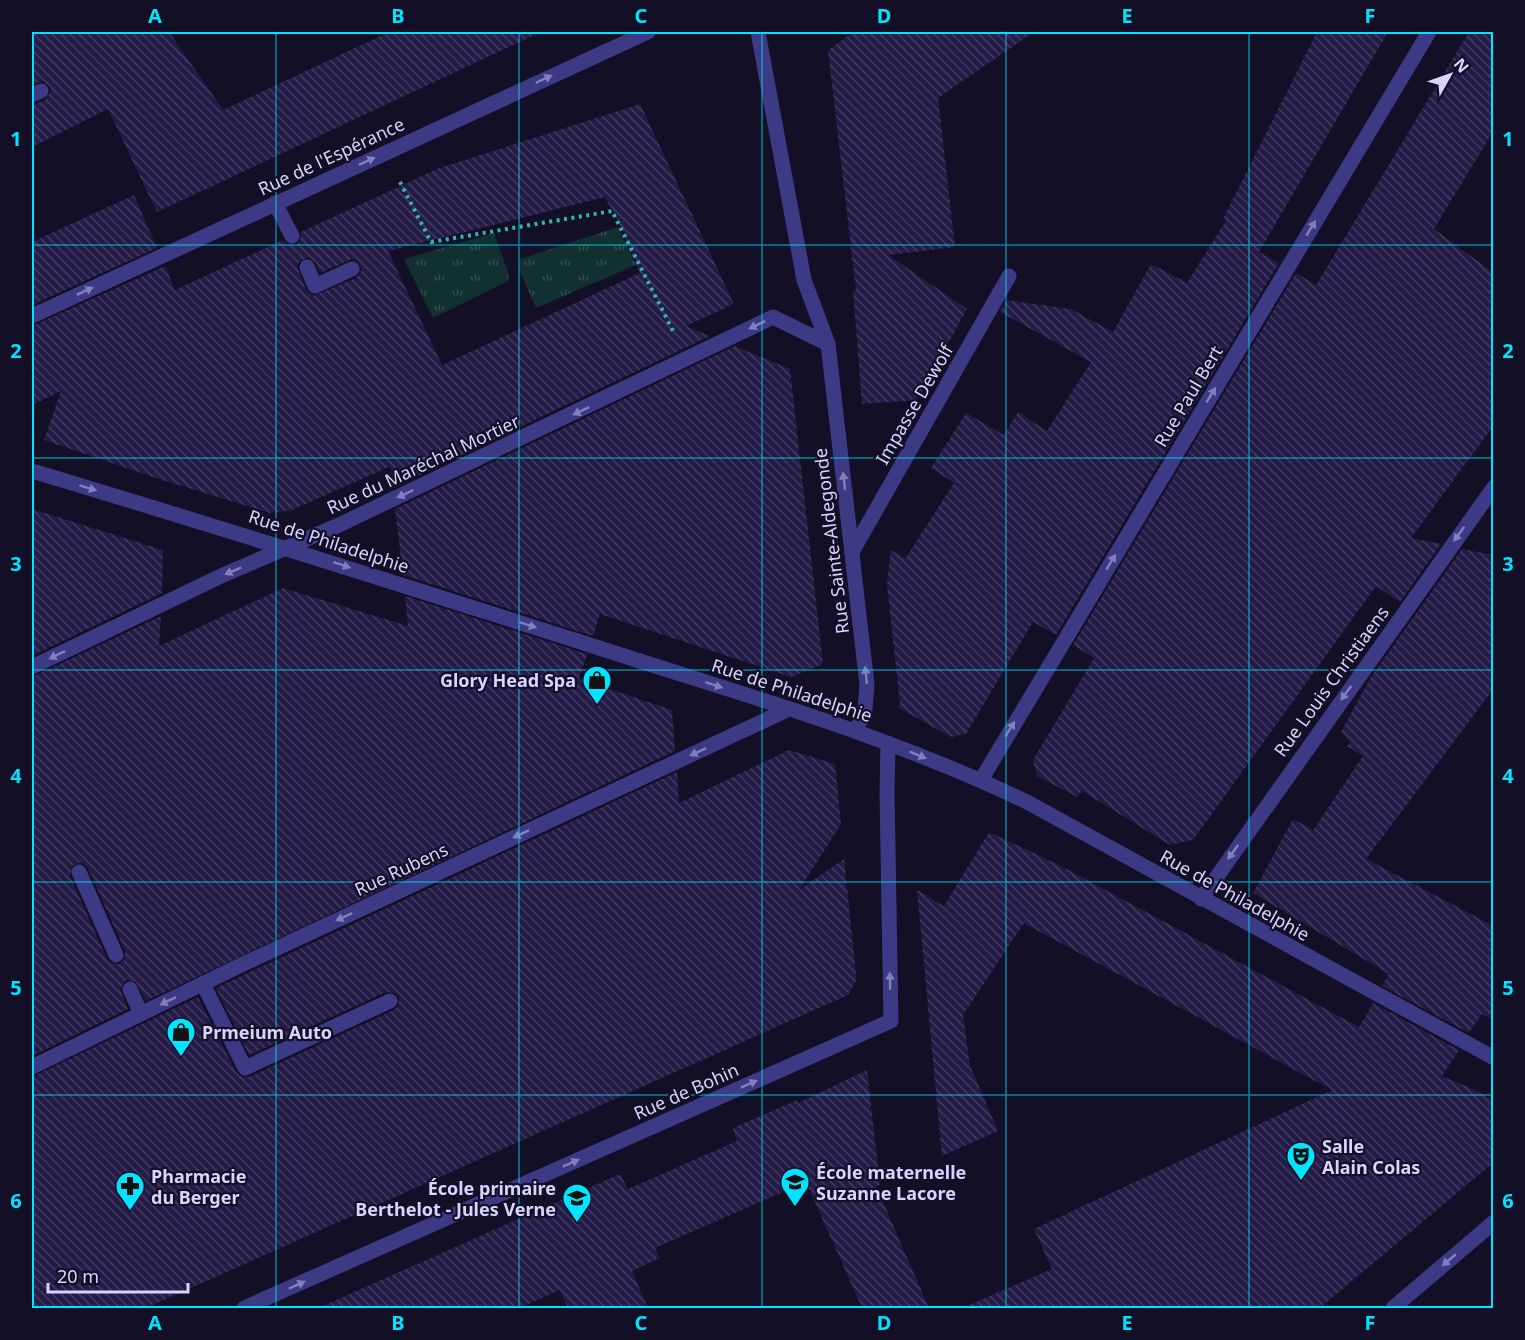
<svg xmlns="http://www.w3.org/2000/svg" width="1525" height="1340" viewBox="0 0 1525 1340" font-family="'Noto Sans',sans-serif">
<defs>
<pattern id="grass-tufts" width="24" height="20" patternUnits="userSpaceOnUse" patternTransform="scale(1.5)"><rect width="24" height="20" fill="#12302f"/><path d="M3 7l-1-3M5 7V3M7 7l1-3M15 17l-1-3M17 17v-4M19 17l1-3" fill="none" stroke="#344d4e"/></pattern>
<pattern id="building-back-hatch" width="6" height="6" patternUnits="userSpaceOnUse" patternTransform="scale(1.5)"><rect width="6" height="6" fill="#241b47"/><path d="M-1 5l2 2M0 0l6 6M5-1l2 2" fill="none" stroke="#433b63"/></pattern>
</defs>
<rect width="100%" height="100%" fill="#130f26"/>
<path fill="url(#grass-tufts)" d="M618,227L636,265L536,308L519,269L520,259Z
M494,233L509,275L508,281L433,318L404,259Z"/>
<path fill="url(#building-back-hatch)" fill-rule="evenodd" d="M32,32H169L223,110L389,32H541L157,212L108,109L32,147V105L45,100L51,91L50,87L43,81L32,85Z
M854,32H1034L938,98L955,247L888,255L967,309L917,400L862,404L853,290H856L828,50Z
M1317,32H1388L1259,252L1279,263L1056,635L1033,622L966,734L951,737L897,707L900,704L887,584L891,550L905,559L954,483L931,468L966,413L1004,435L1018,412L1047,431L1091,362L1000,312L1006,300L1071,309L1113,332L1151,264L1187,283L1226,221L1223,219Z
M1469,32H1494V130L1434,229L1494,273V425L1411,538L1441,544L1400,602L1376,586L1193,840L1170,845L1082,791L1077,797L1037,776L1033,760L1094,658L1073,645L1296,273L1316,285Z
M640,104L734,304L686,326L710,336L393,488L391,466L292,510L270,513L156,478L44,440L61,391L32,405V326L165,266L175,290L283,240L287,244L296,245L300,241L301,232L437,169ZM605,197L622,229L640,273L442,365L388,251ZM309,257L316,263L320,273L352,259L358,261L362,270L356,278L313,296L306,290L297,266L300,261Z
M134,195L157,248L32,305V242Z
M735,346L790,369L823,664L791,677L600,614L593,636L403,575L395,509Z
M32,509L163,550L162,593L32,656Z
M1462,549L1494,555V688L1366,859L1494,926V1020L1482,1014L1469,1033L1382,986L1389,974L1253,893L1293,819L1313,830L1363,756L1347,746L1350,742L1341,732L1371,677Z
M283,588L408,626L405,596L587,654L579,679L672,710L675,751L146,1001L136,982L126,980L120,989L128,1009L32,1056V677L161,616L159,646ZM81,862L88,868L125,951L124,960L119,964L111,963L107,959L70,876L72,866Z
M789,750L835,764L841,824L799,890L844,859L856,975V981L848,995L146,1308H32V1077L198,997L236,1072L240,1076L249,1077L394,1010L398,1006L399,997L395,993L386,992L249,1055L216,988L677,772L679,803Z
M989,832L1063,867L1359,1027L1373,1003L1459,1050L1442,1076L1475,1090L1494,1101V1162L1320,1308H962L1052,1269L1034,1229L1332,1090L1024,923L963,1015L970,1066L998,1131L942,1156L917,890L944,906Z
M867,1070L880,1185L876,1186L929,1308H862L806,1182L655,1248L660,1258L632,1271L648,1308H568L560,1290L519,1308H318L620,1174L628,1189L737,1141L733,1128L797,1100L798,1103Z"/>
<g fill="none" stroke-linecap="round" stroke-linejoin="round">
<path stroke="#2fb8b0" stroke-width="4" stroke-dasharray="3 4.5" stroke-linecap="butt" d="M400,182L431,242L612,211L673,331"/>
<path stroke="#3d3a85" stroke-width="15" d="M32,95L41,91
M275,203L292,236
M307,267L315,286L352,269
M852,552L1009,276
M79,872L116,955
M203,984L245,1068L390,1001
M130,989L141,1014"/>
<path stroke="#3d3a85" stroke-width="15" d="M758,32L804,280L828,344"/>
<path stroke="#3d3a85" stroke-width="15" d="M32,316L648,32
M32,471C229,530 425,592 621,655C758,699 897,739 1027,802L1494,1058
M32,667L221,576L339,525L773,317L828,344L867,685L865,709L856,731
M981,780L1429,32
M1201,899L1494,487
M32,1067L239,966L789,709
M244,1308L891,1021L887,792L888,743
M1393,1308L1494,1222"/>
</g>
<defs><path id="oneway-solid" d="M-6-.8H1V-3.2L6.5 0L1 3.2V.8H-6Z" transform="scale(1.5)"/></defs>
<g fill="#837fbc">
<use href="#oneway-solid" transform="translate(544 79) rotate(-25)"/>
<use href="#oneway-solid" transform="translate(367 161) rotate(-25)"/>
<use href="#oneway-solid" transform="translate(1311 228) rotate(-59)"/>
<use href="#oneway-solid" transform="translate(85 291) rotate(-25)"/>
<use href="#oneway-solid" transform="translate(757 325) rotate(154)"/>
<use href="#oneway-solid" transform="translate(1211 395) rotate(-59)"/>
<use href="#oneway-solid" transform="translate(581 411) rotate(154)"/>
<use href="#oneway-solid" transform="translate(844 481) rotate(-97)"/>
<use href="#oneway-solid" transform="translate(88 488) rotate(17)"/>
<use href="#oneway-solid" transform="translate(405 494) rotate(155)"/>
<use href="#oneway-solid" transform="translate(1459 534) rotate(126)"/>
<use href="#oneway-solid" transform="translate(1111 562) rotate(-59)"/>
<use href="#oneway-solid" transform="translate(342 565) rotate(18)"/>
<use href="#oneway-solid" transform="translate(233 571) rotate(157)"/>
<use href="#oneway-solid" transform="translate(528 625) rotate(18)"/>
<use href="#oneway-solid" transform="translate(57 655) rotate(154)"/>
<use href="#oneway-solid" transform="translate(866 675) rotate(-96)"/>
<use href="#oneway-solid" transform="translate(714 685) rotate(18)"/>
<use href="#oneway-solid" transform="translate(1346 693) rotate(126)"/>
<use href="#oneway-solid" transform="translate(1010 729) rotate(-59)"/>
<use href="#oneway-solid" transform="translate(698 752) rotate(155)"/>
<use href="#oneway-solid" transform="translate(918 755) rotate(22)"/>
<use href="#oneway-solid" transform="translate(521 834) rotate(155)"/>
<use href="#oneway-solid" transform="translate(1233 852) rotate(126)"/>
<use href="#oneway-solid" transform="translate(344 917) rotate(155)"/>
<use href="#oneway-solid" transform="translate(890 981) rotate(-91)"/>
<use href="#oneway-solid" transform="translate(168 1001) rotate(154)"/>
<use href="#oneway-solid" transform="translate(749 1084) rotate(-24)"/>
<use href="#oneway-solid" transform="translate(571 1163) rotate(-24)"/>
<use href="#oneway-solid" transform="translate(1449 1260) rotate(140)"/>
<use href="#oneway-solid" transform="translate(297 1285) rotate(-24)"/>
</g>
<path fill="none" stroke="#00e5ff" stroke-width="1.5" stroke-opacity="0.55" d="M276,32V1308M519,32V1308M762,32V1308M1006,32V1308M1249,32V1308M32,245H1494M32,458H1494M32,670H1494M32,882H1494M32,1095H1494"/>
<defs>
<g id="shop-pin" transform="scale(1.5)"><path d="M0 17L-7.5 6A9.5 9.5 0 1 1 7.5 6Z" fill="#00e5ff" stroke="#130f26"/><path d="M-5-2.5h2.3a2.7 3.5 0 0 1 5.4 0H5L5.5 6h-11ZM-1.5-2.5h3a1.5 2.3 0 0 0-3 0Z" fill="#111"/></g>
<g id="theatre-pin" transform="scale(1.5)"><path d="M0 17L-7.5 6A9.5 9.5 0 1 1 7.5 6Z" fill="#00e5ff" stroke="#130f26"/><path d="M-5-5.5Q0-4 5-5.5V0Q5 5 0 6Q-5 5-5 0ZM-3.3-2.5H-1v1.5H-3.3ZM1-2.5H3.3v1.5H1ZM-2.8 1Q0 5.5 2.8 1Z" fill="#111"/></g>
<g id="school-pin" transform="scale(1.5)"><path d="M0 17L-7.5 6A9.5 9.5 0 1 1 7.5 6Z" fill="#00e5ff" stroke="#130f26"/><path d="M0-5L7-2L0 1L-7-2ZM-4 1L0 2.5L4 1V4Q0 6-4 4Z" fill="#111"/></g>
<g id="pharmacy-pin" transform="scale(1.5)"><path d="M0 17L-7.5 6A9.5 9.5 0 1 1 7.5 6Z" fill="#00e5ff" stroke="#130f26"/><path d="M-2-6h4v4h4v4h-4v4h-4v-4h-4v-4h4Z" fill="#111"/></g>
</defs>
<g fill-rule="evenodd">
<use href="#shop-pin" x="597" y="680"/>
<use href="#shop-pin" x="181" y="1032"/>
<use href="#theatre-pin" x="1301" y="1156"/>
<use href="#school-pin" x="795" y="1182"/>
<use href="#pharmacy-pin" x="130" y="1186"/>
<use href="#school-pin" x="577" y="1198"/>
</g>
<g text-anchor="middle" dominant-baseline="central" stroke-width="4.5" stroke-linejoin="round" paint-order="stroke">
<g font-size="18" fill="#d9d4ff" stroke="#130f26">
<text transform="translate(331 156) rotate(-25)">Rue de l'Espérance</text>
<text transform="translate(1188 396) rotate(-59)">Rue Paul Bert</text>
<text transform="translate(914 404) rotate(-60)">Impasse Dewolf</text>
<text transform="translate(423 464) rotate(-25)">Rue du Maréchal Mortier</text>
<text transform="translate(329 541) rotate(18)">Rue de Philadelphie</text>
<text transform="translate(831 541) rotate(-97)">Rue Sainte-Aldegonde</text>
<text transform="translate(1331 681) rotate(-54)">Rue Louis Christiaens</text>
<text transform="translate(792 690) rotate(18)">Rue de Philadelphie</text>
<text transform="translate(401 869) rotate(-25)">Rue Rubens</text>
<text transform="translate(1235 895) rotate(29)">Rue de Philadelphie</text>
<text transform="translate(686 1091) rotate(-24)">Rue de Bohin</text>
</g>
<g font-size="18" font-weight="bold" fill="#d9d4ff" stroke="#130f26" text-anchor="start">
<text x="576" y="680" text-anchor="end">Glory Head Spa</text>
<text x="202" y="1032">Prmeium Auto</text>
<text x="1322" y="1146">Salle<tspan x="1322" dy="21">Alain Colas</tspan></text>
<text x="816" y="1172">École maternelle<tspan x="816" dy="21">Suzanne Lacore</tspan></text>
<text x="151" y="1176">Pharmacie<tspan x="151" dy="21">du Berger</tspan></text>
<text x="556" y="1188" text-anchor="end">École primaire<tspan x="556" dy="21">Berthelot - Jules Verne</tspan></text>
</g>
</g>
<rect width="1525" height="1340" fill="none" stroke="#130f26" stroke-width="66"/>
<g transform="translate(1450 75) rotate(50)" stroke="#130f26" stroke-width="4.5" paint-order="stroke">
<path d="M0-4.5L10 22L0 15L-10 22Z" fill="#d9d4ff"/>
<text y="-9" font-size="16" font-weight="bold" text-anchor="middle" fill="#d9d4ff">N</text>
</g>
<path d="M48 1283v9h140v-9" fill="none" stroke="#d9d4ff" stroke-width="3"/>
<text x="57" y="1283" font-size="18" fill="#d9d4ff" stroke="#130f26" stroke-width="4.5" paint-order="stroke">20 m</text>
<rect x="33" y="33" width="1459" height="1274" fill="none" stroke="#00e5ff" stroke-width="2"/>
<g font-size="20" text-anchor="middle" font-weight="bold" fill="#00e5ff">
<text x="155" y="23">A</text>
<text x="398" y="23">B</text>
<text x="641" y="23">C</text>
<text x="884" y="23">D</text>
<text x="1127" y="23">E</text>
<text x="1370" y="23">F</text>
<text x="16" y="146">1</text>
<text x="1508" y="146">1</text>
<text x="16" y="358">2</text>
<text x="1508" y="358">2</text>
<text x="16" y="571">3</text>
<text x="1508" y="571">3</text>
<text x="16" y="783">4</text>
<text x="1508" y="783">4</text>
<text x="16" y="995">5</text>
<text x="1508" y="995">5</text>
<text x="16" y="1208">6</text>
<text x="1508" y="1208">6</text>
<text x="155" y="1330">A</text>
<text x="398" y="1330">B</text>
<text x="641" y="1330">C</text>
<text x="884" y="1330">D</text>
<text x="1127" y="1330">E</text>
<text x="1370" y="1330">F</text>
</g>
</svg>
